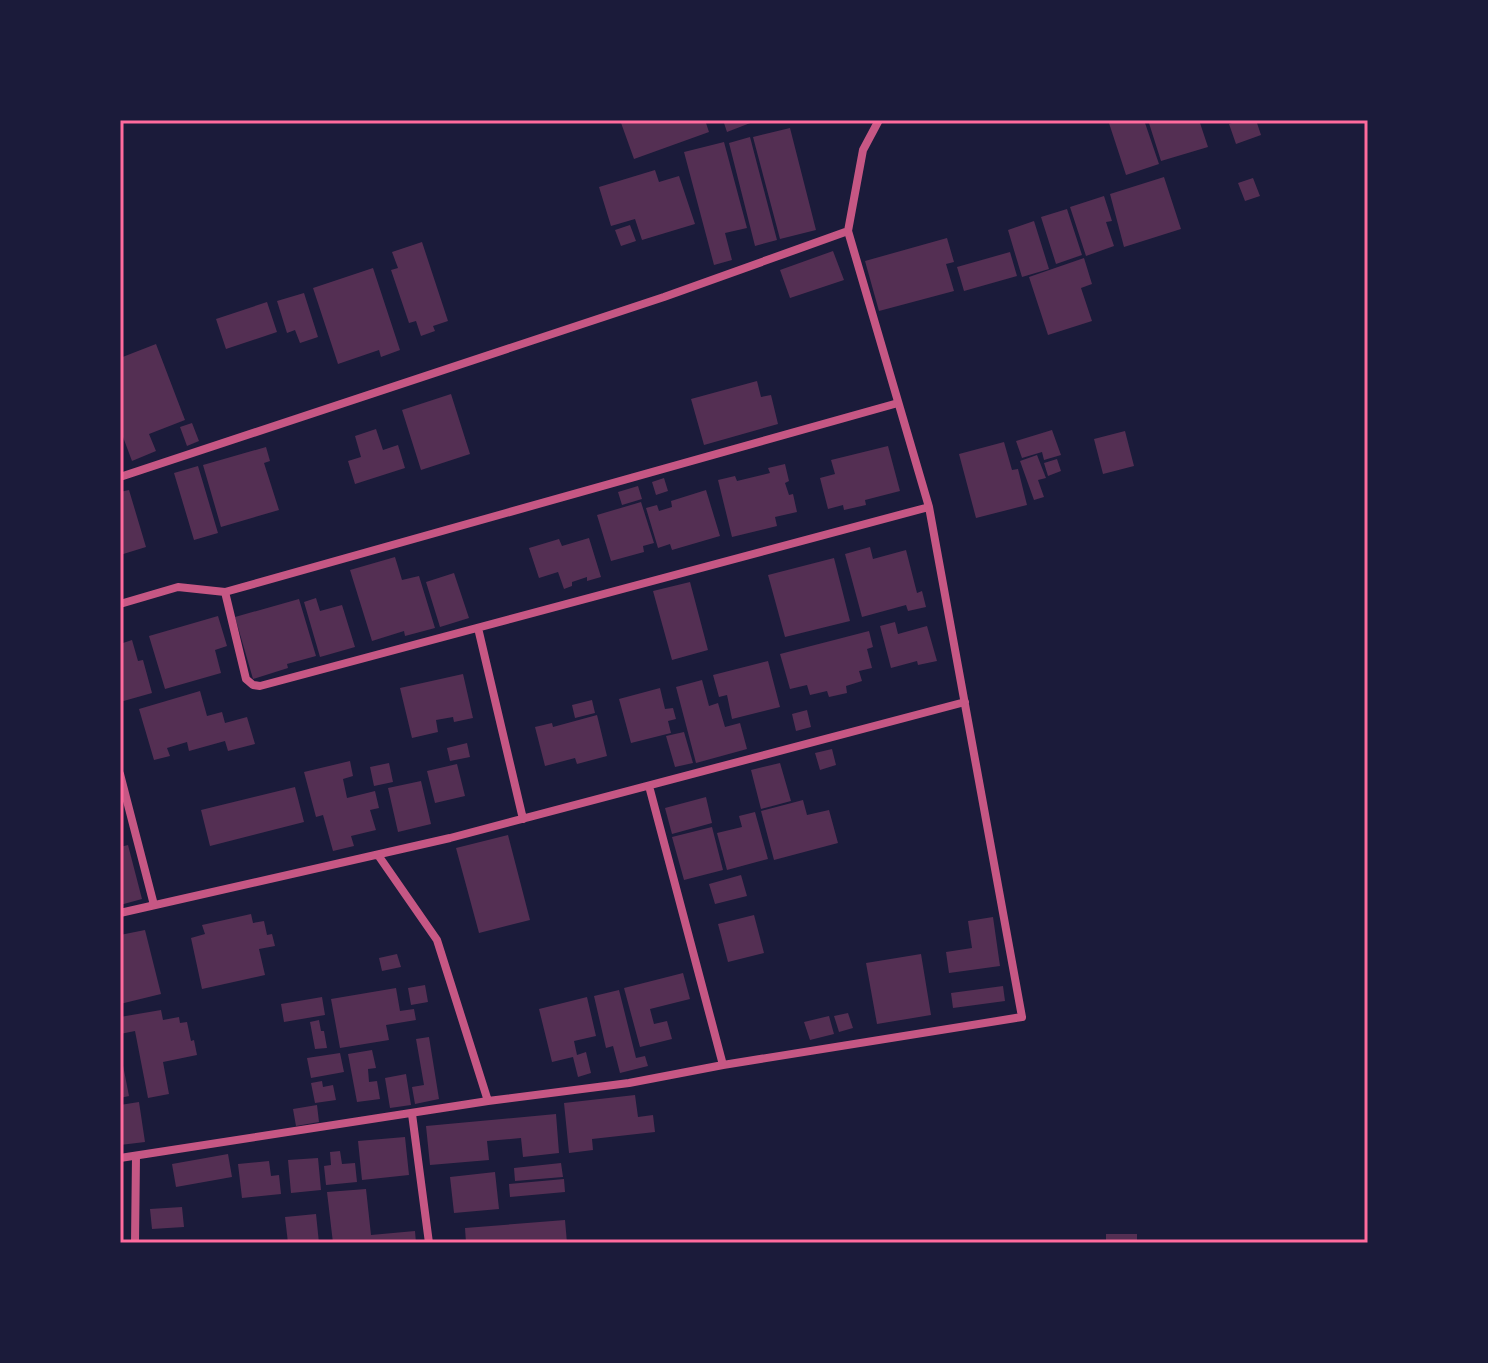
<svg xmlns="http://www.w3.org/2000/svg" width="1488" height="1363" viewBox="0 0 1488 1363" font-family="'PT Serif',serif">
<rect width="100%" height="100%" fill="#1b1b3a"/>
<path fill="#542f53" d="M620,120H705L709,132L634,159Z
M723,120H758L727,132Z
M1108,120H1144L1159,164L1126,175Z
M1148,120H1199L1208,147L1161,161Z
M1241,120H1256L1261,135L1236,144L1229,124Z
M790,128L816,230L780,239L753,137Z
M750,137L777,240L755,246L729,143Z
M724,142L747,228L725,233L732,260L714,265L684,152Z
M655,170L659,182L679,176L695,224L642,240L635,219L611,226L599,187Z
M1164,177L1181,229L1124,247L1110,194Z
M1253,178L1260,196L1245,201L1238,183Z
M1104,196L1112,221L1106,222L1114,246L1086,256L1070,207Z
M1067,209L1082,255L1056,264L1041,217Z
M1034,221L1049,269L1022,277L1008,230Z
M630,225L636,241L621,246L615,230Z
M947,238L954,262L946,264L954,291L879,311L865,261Z
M422,242L448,321L433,326L435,331L421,336L416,321L409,323L391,270L398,268L392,252Z
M833,251L844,280L790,298L780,270Z
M1010,252L1017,276L964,291L957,267Z
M1084,258L1092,284L1081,288L1092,321L1048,335L1029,277Z
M373,268L400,350L381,357L379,350L338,364L313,288Z
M304,293L318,337L300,343L295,330L287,333L277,301Z
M267,302L277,332L226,349L216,319Z
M156,344L185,420L149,434L156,451L132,461L120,429V358Z
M757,381L761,397L771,395L778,424L704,445L691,399Z
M451,394L470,454L421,470L402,410Z
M192,423L199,441L187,446L180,427Z
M376,429L383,450L398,445L405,468L355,484L348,461L361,457L355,436Z
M1052,430L1061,455L1044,460L1042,452L1022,458L1016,441Z
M1125,431L1134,466L1103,474L1094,439Z
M1004,442L1012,470L1018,469L1027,505L976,518L959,454Z
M888,446L900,491L865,500L866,505L844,510L843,505L828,509L820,478L835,474L831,460Z
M266,447L270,461L264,463L279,510L221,527L203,465Z
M1037,455L1046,478L1038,480L1044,497L1034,500L1020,461Z
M1057,459L1061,471L1048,476L1044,463Z
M785,464L789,481L785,483L789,495L793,494L797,512L775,517L777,526L732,537L718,480L735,476L737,481L770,473L768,468Z
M198,466L218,533L194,540L174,473Z
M664,478L668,491L656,495L652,482Z
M638,486L642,499L622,505L618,492Z
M129,490L146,547L120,555V492Z
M706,490L720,536L672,550L670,544L658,548L646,508L657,505L659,511L672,507L671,501Z
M641,502L654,543L643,546L644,552L611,561L597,515Z
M589,538L601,577L587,581V577L572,582V586L564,589L558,572L539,578L529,548L559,539L562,546Z
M870,547L873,559L906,550L917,593L922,591L926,607L908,611L906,605L862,617L845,554Z
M395,557L402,580L419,576L435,628L405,636L404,631L372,641L350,570Z
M834,558L850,621L785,637L768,575Z
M454,573L469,618L440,627L426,582Z
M690,582L708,650L672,660L653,591Z
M316,598L320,611L342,605L355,647L320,657L304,602Z
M299,599L316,656L287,664L288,668L253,679L235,617Z
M218,616L227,646L215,650L221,673L165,689L149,636Z
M895,622L898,634L927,626L937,661L918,665L917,661L891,668L880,626Z
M869,631L873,647L867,649L872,668L859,671L862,681L846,686L847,693L829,697L827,691L810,695L807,685L790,689L780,654Z
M132,640L138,661L143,660L152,693L120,702V644Z
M768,661L780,707L732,719L727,695L719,697L713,675Z
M463,674L473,718L454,722L453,717L436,720L438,732L412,738L400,688Z
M702,680L709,706L718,703L725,727L740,723L747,749L696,763L676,687Z
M660,688L665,709L673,708L676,719L668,721L671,733L631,743L619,699Z
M200,691L207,716L222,712L225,723L247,717L255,744L228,751L225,741L189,751L187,742L167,748L170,756L154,760L139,709Z
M592,700L595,713L575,718L572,705Z
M807,710L811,727L796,731L792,714Z
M597,715L607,756L577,764L575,758L545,766L535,727L552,723L553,727Z
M684,732L693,763L675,767L666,736Z
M467,743L470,757L450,761L447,748Z
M832,749L836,765L820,770L815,753Z
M350,761L353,776L343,779L347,798L375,791L379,808L370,810L376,830L351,836L354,846L333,851L323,815L316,817L304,772Z
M389,763L393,782L374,786L370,767Z
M780,763L791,801L761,809L751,770Z
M457,764L465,796L435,803L427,771Z
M421,781L431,824L398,832L388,788Z
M295,787L304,822L210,846L201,810Z
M706,797L712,823L672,834L665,808Z
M803,800L807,815L829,810L838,843L774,860L761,811Z
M755,812L768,859L727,870L717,833L742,827L739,816Z
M712,827L723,870L684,880L672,837Z
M508,835L530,920L479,933L456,848Z
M128,845L142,899L120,905V847Z
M741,875L747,896L715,904L709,884Z
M251,914L253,923L264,921L267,935L272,934L275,946L259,949L265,975L202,989L191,938L205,934L202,925Z
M754,915L764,953L728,962L718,924Z
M993,917L1000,966L949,973L946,952L972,948L968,921Z
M145,930L161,994L120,1004V935Z
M397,954L401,967L382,971L379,958Z
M921,954L931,1015L877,1024L866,963Z
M683,973L690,999L650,1009L654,1024L667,1021L672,1039L640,1047L624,988Z
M425,985L428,1002L411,1005L408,988Z
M1003,986L1005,1001L953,1008L951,993Z
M396,988L400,1011L414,1009L416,1020L386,1025L389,1040L340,1048L331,999Z
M619,990L636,1058L645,1056L648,1066L620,1073L613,1046L606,1048L594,996Z
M322,997L325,1015L284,1022L281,1004Z
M587,997L596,1036L574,1041L577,1055L586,1052L591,1073L578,1077L573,1057L552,1062L539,1009Z
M161,1010L163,1020L179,1017L180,1023L187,1022L191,1041L194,1040L197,1055L163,1062L169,1094L148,1098L135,1031L120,1034V1017Z
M848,1013L853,1028L839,1032L834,1016Z
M829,1016L834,1034L810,1040L804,1022Z
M319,1020L321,1031H324L327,1048L315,1049L310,1022Z
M429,1037L439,1099L415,1104L412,1087L424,1085L416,1039Z
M120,1050L129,1096L120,1098Z
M372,1050L376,1068L368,1069L369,1082L377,1081L380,1099L357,1102L348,1054Z
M340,1053L344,1072L311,1078L307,1058Z
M406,1074L411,1105L390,1108L385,1078Z
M322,1081L323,1087L333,1085L336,1100L315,1103L311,1083Z
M635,1095L638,1117L653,1115L655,1132L592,1139L593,1150L569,1153L564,1103Z
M139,1102L145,1142L120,1145V1105Z
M317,1105L319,1122L296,1126L293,1109Z
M556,1114L559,1153L523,1157L521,1138L487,1141L489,1160L430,1165L426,1126Z
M405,1137L409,1175L362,1180L358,1141Z
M340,1151L342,1164L355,1163L357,1182L326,1185L324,1166L331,1165L330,1152Z
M228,1154L232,1177L176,1187L172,1164Z
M318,1158L321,1190L291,1193L288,1160Z
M269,1161L271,1176L279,1175L281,1194L242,1198L238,1164Z
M561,1163L563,1177L515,1181L514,1168Z
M495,1172L499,1209L454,1213L450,1177Z
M564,1179L565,1192L510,1197L509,1184Z
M366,1189L371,1235L415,1231L416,1243H333L327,1192Z
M182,1207L184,1227L152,1229L150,1209Z
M316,1214L319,1243H288L285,1217Z
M565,1220L567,1243H466L465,1228Z
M1106,1234H1137V1243H1106Z"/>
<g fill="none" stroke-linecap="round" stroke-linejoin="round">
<path stroke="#c65784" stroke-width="8" d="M120,477L664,297L848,231
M225,592L246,679L253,685L260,686L929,507
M120,604L178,587L225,592L898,403
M478,628L523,819
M120,774L154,905
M649,786L723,1065
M378,855L437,940L488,1101
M120,913L450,838L965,702
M412,1114L429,1243
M120,1158L488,1101L629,1083L723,1065L1022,1017L929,507L848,231L863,150L879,120
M135,1243L136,1156"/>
</g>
<rect width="1488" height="1363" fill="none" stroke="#1b1b3a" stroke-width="244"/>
<rect x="122" y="122" width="1244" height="1119" fill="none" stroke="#ff6b9d" stroke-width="3"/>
</svg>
